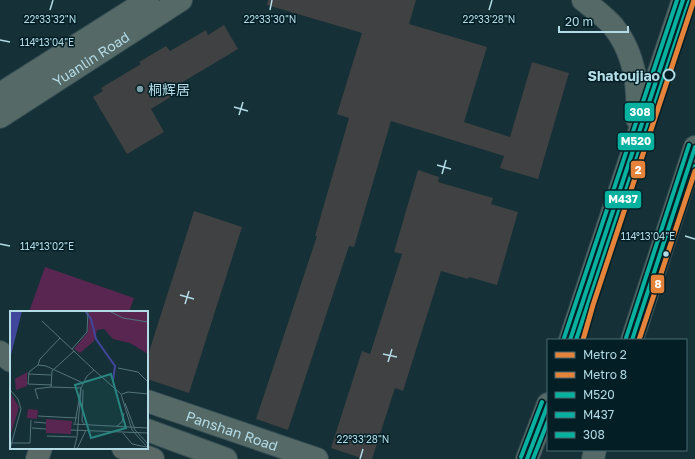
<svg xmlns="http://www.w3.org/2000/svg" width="695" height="459" viewBox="0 0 695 459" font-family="'Golos Text','Noto Sans SC',sans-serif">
<rect width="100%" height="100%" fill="#153036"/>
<path fill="#592652" d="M45,267L134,298L129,312H29Z"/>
<path fill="#3f4142" d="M268,0H416L409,24L487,47L464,122L510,137L532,62L569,73L538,179L500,168L504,156L391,121L354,247L349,246L288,430L256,419L317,236H315L349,118L337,114L362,33L267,5Z
M224,25L238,49L176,86L179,92L151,109L164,132L127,154L93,97L103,91L101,88L141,64L139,62L166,46L170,51L206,30L208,35Z
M418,170L439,177L438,182L493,198L491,204L518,212L497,285L469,277L468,279L441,271L403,391L395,388L372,459H364L331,448L362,351L370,354L402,254L394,252Z
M194,211L242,227L189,393L147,379V358Z"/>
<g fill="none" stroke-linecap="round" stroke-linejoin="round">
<g stroke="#344d53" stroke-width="24">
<path id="minor" d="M123,448L153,459
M37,459L41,448"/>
</g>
<g stroke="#344d53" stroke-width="24">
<g id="major">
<path d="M583,0C593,8 604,16 613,26C634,52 639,87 637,119"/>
<path d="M0,94L148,0"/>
<path id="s1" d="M0,117L181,0"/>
<path d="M570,340L683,0"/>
<path d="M632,340L695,147"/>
<path d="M0,352L11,361"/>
<path id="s2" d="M147,401L317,459"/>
<path d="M147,430L226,459"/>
<path d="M527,459L548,404"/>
<path d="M593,459L595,450"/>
</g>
</g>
<use href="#minor" stroke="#5b6966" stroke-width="22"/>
<use href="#major" stroke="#556967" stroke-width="22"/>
<g stroke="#031f25" stroke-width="7">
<path id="bus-1" d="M570,340L683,0
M632,340L695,147
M527,459L548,404"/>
</g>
<g stroke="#031f25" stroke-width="7">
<path id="bus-2" d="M576,340L689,2
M638,340L695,166
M533,459L548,421"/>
</g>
<g stroke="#031f25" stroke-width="7">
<path id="bus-3" d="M564,338L677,0
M626,338L689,145
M521,457L542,402"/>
</g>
<use href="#bus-1" stroke="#07b1a0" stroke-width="4"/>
<use href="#bus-2" stroke="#07b1a0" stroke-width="4"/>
<use href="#bus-3" stroke="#07b1a0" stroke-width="4"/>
<g stroke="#031f25" stroke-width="8">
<path id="metro-1" d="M583,340L593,305L694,0"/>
</g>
<g stroke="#031f25" stroke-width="8">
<path id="metro-2" d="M639,340L695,171"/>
</g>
<use href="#metro-1" stroke="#e6833a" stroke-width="5"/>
<use href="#metro-2" stroke="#e6833a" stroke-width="5"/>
</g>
<path fill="none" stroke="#b3dbe6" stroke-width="1.5" d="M50,10L53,0M270,10L272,0M489,10L492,0M0,40L10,42M234,107L248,111M239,115L243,102M437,165L451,169M442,174L446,160M685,236L695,239M0,244L10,246M180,295L194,299M185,304L189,291M383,354L397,357M388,362L392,349M360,459L363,449"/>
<circle fill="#031f25" stroke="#b3dbe6" stroke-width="2" cx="669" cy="75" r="5.5"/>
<circle fill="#7c9fa8" stroke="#031f25" stroke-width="1.5" cx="140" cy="89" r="4"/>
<circle fill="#b3dbe6" stroke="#031f25" stroke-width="1.5" cx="666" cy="254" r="3.5"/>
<g text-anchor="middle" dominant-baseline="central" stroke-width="3" stroke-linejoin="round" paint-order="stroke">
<g font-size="14" fill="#b3dbe6" stroke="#031f25">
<text stroke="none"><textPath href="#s1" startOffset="108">Yuanlin Road</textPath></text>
<text stroke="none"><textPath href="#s2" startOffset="90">Panshan Road</textPath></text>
</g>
<g font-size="14" font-weight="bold" fill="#b3dbe6" stroke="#031f25" text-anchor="end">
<text x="660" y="75">Shatoujiao</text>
</g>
<g font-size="14" fill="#b3dbe6" stroke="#031f25" text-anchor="start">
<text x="148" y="89">桐辉居</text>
</g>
</g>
<g transform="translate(10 311)">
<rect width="138" height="138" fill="#153036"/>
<path d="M79,0H138V43L120,32L103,28L94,18L87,19L84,30L70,42L64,38L78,21ZM17,61V75L6,79L5,68ZM0,81L9,96L0,126ZM18,98L28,99L27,108L17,107ZM36,108L62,110L61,123L36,122Z" fill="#592652"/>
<path d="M0,0H12L0,48Z" fill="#40469b"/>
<path fill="none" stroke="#40469b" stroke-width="2" d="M75,0L81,8L86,28L105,55L103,69"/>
<path fill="none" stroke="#54747c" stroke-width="1" d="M99,0L113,7L138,11M32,10L84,59M62,38L77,21L78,0M64,40L42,60L41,76L71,77L65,112M28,54L30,48L50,27M108,57L128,61L138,71M84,59L111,83L122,119L138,137M18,63L41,64M42,74L18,73L19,61L28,54L36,55L73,72M0,79L8,88L11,98L0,138M73,79L72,110L75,114M112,83L118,81L138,83M28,88L25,78L41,76M115,92L125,119L138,133M28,105L67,107M24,111L36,112M63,113L138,117M107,115L112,111L114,102M22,117L36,118M61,119L138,122M113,122L122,133L136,136M37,125L66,126M2,132H20L21,109M64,138L67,126L71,77L77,65L84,59M67,138L76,119"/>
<path fill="#288580" fill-opacity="0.15" stroke="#288580" stroke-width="2" d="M101,63L116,117L81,127L65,74Z"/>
<rect width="138" height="138" fill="none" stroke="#b3dbe6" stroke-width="2"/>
</g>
<g font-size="10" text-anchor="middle" fill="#b3dbe6" stroke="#031f25" stroke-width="3" stroke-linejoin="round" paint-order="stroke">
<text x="50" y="23">22°33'32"N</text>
<text x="270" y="23">22°33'30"N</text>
<text x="489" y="23">22°33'28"N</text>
<text x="47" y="46">114°13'04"E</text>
<text x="648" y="240">114°13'04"E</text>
<text x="47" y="250">114°13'02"E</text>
<text x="363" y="443">22°33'28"N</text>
</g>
<g stroke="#031f25" stroke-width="1.5">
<rect x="624" y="102" width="31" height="20" rx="4" fill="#07b1a0"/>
<rect x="617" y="132" width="38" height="19" rx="4" fill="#07b1a0"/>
<rect x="630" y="160" width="16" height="19" rx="4" fill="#e6833a"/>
<rect x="604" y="190" width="38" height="19" rx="4" fill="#07b1a0"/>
<rect x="650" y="274" width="15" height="20" rx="4" fill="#e6833a"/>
</g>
<g font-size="11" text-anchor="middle" font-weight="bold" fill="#fff">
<text x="640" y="116">308</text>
<text x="636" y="145">M520</text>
<text x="638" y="174">2</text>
<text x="623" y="203">M437</text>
<text x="658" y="288">8</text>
</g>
<rect x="547" y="339" width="140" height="112" fill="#031f25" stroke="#496a72"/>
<rect x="555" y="352" width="20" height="6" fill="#e6833a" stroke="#496a72"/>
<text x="583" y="359" font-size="12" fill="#b3dbe6">Metro 2</text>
<rect x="555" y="372" width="20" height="6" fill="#e6833a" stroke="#496a72"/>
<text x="583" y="379" font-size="12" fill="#b3dbe6">Metro 8</text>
<rect x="555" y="392" width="20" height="6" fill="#07b1a0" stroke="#496a72"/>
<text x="583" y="399" font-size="12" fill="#b3dbe6">M520</text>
<rect x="555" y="412" width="20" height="6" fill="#07b1a0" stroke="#496a72"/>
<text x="583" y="419" font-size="12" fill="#b3dbe6">M437</text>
<rect x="555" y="432" width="20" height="6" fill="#07b1a0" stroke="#496a72"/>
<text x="583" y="439" font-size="12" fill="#b3dbe6">308</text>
<path d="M559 26v6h69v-6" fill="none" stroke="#b3dbe6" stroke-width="2"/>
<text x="565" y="26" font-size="12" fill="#b3dbe6" stroke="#031f25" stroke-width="3" paint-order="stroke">20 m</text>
</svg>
